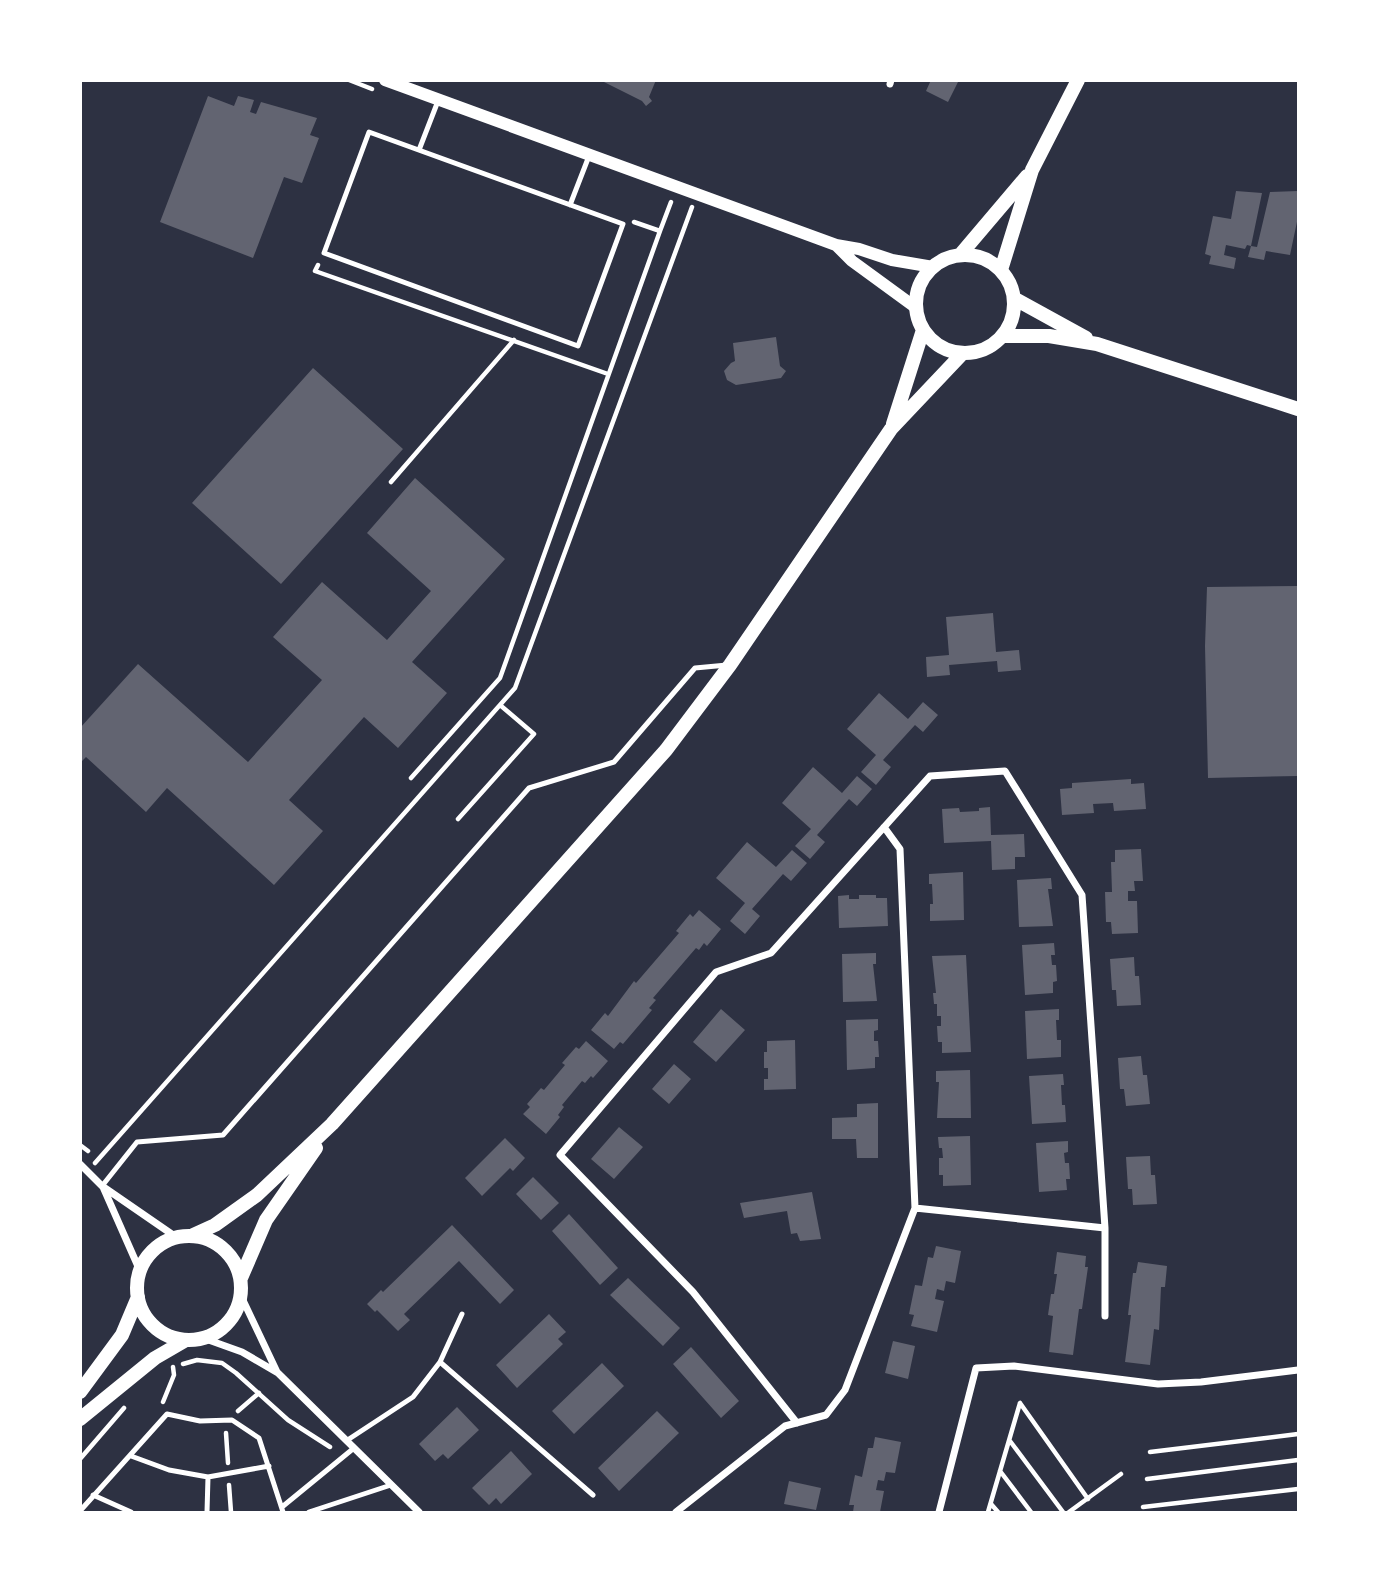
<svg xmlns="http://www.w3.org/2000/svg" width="1379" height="1593" viewBox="0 0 1379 1593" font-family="'Noto Sans',sans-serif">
<rect width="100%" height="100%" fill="#2d3142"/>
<path fill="#626471" d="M600,80H656L649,97L652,101L646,106L642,101Z
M931,80H959L948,102L926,91Z
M208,96L234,106L238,96L254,100L250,112L256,114L261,102L317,118L310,135L319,138L302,183L284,177L253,258L160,222Z
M1236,191L1262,193L1251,246L1257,247L1270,192L1298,191V217L1290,255L1266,251L1264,260L1248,257L1251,246L1247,245L1245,249L1226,245L1224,255L1236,258L1234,269L1209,264L1211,256L1205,254L1213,216L1231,219Z
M776,337L780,366L786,371L781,378L736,385L727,380L724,371L731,363L735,361L733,343Z
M313,368L403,449L281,584L192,503Z
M415,478L505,559L412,662L447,693L398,748L364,717L289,800L323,831L274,885L167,788L146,812L86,757L80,763V728L138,664L248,762L322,680L273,637L322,582L387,640L431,591L367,533Z
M1298,586V776L1208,778L1205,646L1207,587Z
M993,613L996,652L1019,650L1021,670L998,672L997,661L949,665L950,675L927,677L926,657L949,655L946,617Z
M879,693L908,719L923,702L938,715L923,732L915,725L883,760L891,767L876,785L861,772L876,755L847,729Z
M813,767L842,793L857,776L872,789L857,806L849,799L817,835L825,842L810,859L795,846L811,829L782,803Z
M1131,779V784L1144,783L1146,809L1114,811L1113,803L1093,804L1094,813L1062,815L1060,789L1072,788V783Z
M990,807L991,835L1024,834L1025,857H1015V869L992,870L991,841L944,843L942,809L959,808L960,812L979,811V808Z
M747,842L776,867L792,850L807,863L791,881L783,874L752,909L760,916L745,934L730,921L745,903L716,878Z
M1141,849L1143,881H1134L1135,891H1128V901H1137L1138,933L1112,934L1111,922H1106L1105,892H1112L1111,862H1115V850Z
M963,872L964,920L930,921V904H933L932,884H929V874Z
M1051,878L1052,889H1048L1053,926L1019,927L1017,880Z
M849,895V899H859V895H876V898H887L888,926L839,928L838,896Z
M699,910L721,929L707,946L704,943L699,950L696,948L653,998L656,1000L649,1008L652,1010L623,1044L620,1042L614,1049L591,1030L605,1013L608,1016L634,981L636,983L679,933L676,931L690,914L693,917Z
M1054,943L1055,955H1051L1052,965H1056L1057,981L1053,982V993L1025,995L1022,945Z
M876,953V964H873L877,1001L843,1002L842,954Z
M966,955L971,1052L942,1053V1042H938L937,1026H941V1016H937V1004H934L933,993H936L932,956Z
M1134,957L1135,976H1139L1141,1005L1117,1006L1116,990H1112L1110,959Z
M721,1009L745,1030L716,1062L693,1042Z
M1059,1009V1020H1056L1057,1040H1061V1057L1027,1059L1025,1011Z
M878,1019V1030L874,1031V1041H878L879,1057H875V1068L847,1070L846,1020Z
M795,1040L796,1089L764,1090V1079H768V1068H764V1052H767V1041Z
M586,1041L608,1061L593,1078L591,1076L585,1083L582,1081L562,1105L564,1107L558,1115L560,1117L546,1134L523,1114L530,1107L527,1104L541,1088L544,1090L565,1065L562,1063L576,1047L579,1049Z
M1141,1056L1143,1075H1147L1150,1104L1126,1106L1124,1089H1120L1118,1058Z
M674,1064L691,1079L669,1104L652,1089Z
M970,1070L971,1118H937L939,1082H936V1071Z
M1063,1074L1064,1085H1061L1062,1105H1065L1066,1122L1032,1124L1029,1076Z
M878,1103V1158H857L856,1139H832V1118L857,1117V1104Z
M619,1127L643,1147L614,1179L591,1159Z
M970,1136L971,1185L943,1186V1175H939V1158H943L942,1148H939L938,1137Z
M505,1138L525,1158L513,1171L510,1168L482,1196L465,1178Z
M1068,1141V1152L1064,1153L1065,1163H1069L1070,1179H1066L1067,1190L1039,1192L1036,1143Z
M1150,1156L1151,1175H1155L1157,1204L1133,1205L1132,1189H1128L1126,1157Z
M533,1177L559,1203L541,1220L516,1194Z
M812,1192L821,1239L800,1241L797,1233L791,1234L787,1211L744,1218L740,1203Z
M569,1214L618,1268L600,1285L552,1231Z
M452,1225L514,1290L500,1304L459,1261L404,1314L410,1320L398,1331L377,1310L375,1312L367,1304L381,1290L383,1292Z
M936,1246L961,1251L955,1283L946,1281L944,1291L937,1289L935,1299L944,1301L937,1332L911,1326L914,1315L909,1314L915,1285L922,1286L928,1257L933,1258Z
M1057,1252L1086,1256L1085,1267H1088L1082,1309H1079L1073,1355L1049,1352L1053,1316L1048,1315L1051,1294H1054L1057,1274H1054Z
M1138,1262L1167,1266L1165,1287H1161L1159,1330L1154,1329L1150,1365L1125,1362L1131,1315H1128L1133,1273H1136Z
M628,1278L680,1328L663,1346L610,1295Z
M549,1314L566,1332L558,1339L563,1344L517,1388L496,1365Z
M893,1341L915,1346L908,1379L885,1373Z
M691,1347L739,1401L721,1418L673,1364Z
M602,1363L624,1386L574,1434L552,1411Z
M457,1407L479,1430L448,1459L443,1454L435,1461L419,1444Z
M657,1411L679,1433L619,1491L598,1468Z
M875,1437L901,1442L895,1473L886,1472L884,1481L878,1480L876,1490L884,1491L880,1512H853L854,1505H849L855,1475L862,1477L868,1448H873Z
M511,1451L532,1474L501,1504L496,1498L489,1505L472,1488Z
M789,1481L821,1488L816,1510L784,1504Z"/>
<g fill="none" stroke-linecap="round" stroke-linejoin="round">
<path stroke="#fff" stroke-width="4.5" d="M349,80L372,89
M660,231L671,202
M318,265L315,271L608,374
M391,482L514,340
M411,778L500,678L660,231L634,222
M458,819L534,734L500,705
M80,1145L88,1151
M95,1163L515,688L692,207
M183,1364L197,1360L222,1363L236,1373L288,1420L330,1447
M163,1402L174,1375L173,1367
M1020,1403L1088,1499
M238,1411L259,1393
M226,1433L228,1463
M1010,1441L1063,1512
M1150,1452L1298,1434
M80,1459L124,1408
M1000,1471L1031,1512
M1147,1479L1298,1460
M229,1485L231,1512
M991,1504L998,1512
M1143,1507L1298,1489
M988,1512L1020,1403
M1069,1512L1121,1474"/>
<path stroke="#fff" stroke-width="5" d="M369,132L623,224L578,346L324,253Z
M419,150L438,101
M570,205L589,156
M102,1186L137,1142L223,1135L529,788L614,762L695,668L727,665
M440,1362L462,1314
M346,1441L413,1397L440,1362L593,1495
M131,1456L169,1470L208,1477L269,1466
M93,1495L131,1512
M282,1507L354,1448
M80,1511L167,1414L200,1421L232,1420L259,1438L283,1512
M207,1512L208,1477
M309,1512L391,1485"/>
<path stroke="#fff" stroke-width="7" d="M890,84L891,80
M80,1164L102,1186L176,1237
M103,1187L140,1271
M1105,1228V1316
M241,1296L277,1372
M203,1338L242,1352L278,1373L419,1512
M797,1423L693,1292L560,1155L716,972L771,953L930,776L1005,771L1082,895L1105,1228L915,1208
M676,1512L785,1426L826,1415L845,1390L915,1208L900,849L884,827
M939,1512L976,1368L1014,1366L1158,1384L1201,1382L1298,1370"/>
<path stroke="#fff" stroke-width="12" d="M385,80L836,245L859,249L892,260L933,267
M836,245L852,261L915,307"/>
<path stroke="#fff" stroke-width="14" d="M916 304a49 49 0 1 1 98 0a49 49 0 1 1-98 0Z
M960,255L1027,176
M1001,270L1032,170L1078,80
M1015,299L1086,338
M1003,336H1049L1097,344L1298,409
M893,424L923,330
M193,1235L215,1225L257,1195L332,1124L666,750L730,665L891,429L962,354
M137 1288a52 52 0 1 1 104 0a52 52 0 1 1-104 0Z
M241,1278L266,1220L316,1148
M80,1392L122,1335L138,1297
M80,1419L155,1358L186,1340"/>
</g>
<rect width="1379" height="1593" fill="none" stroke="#ffffff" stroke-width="164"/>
</svg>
